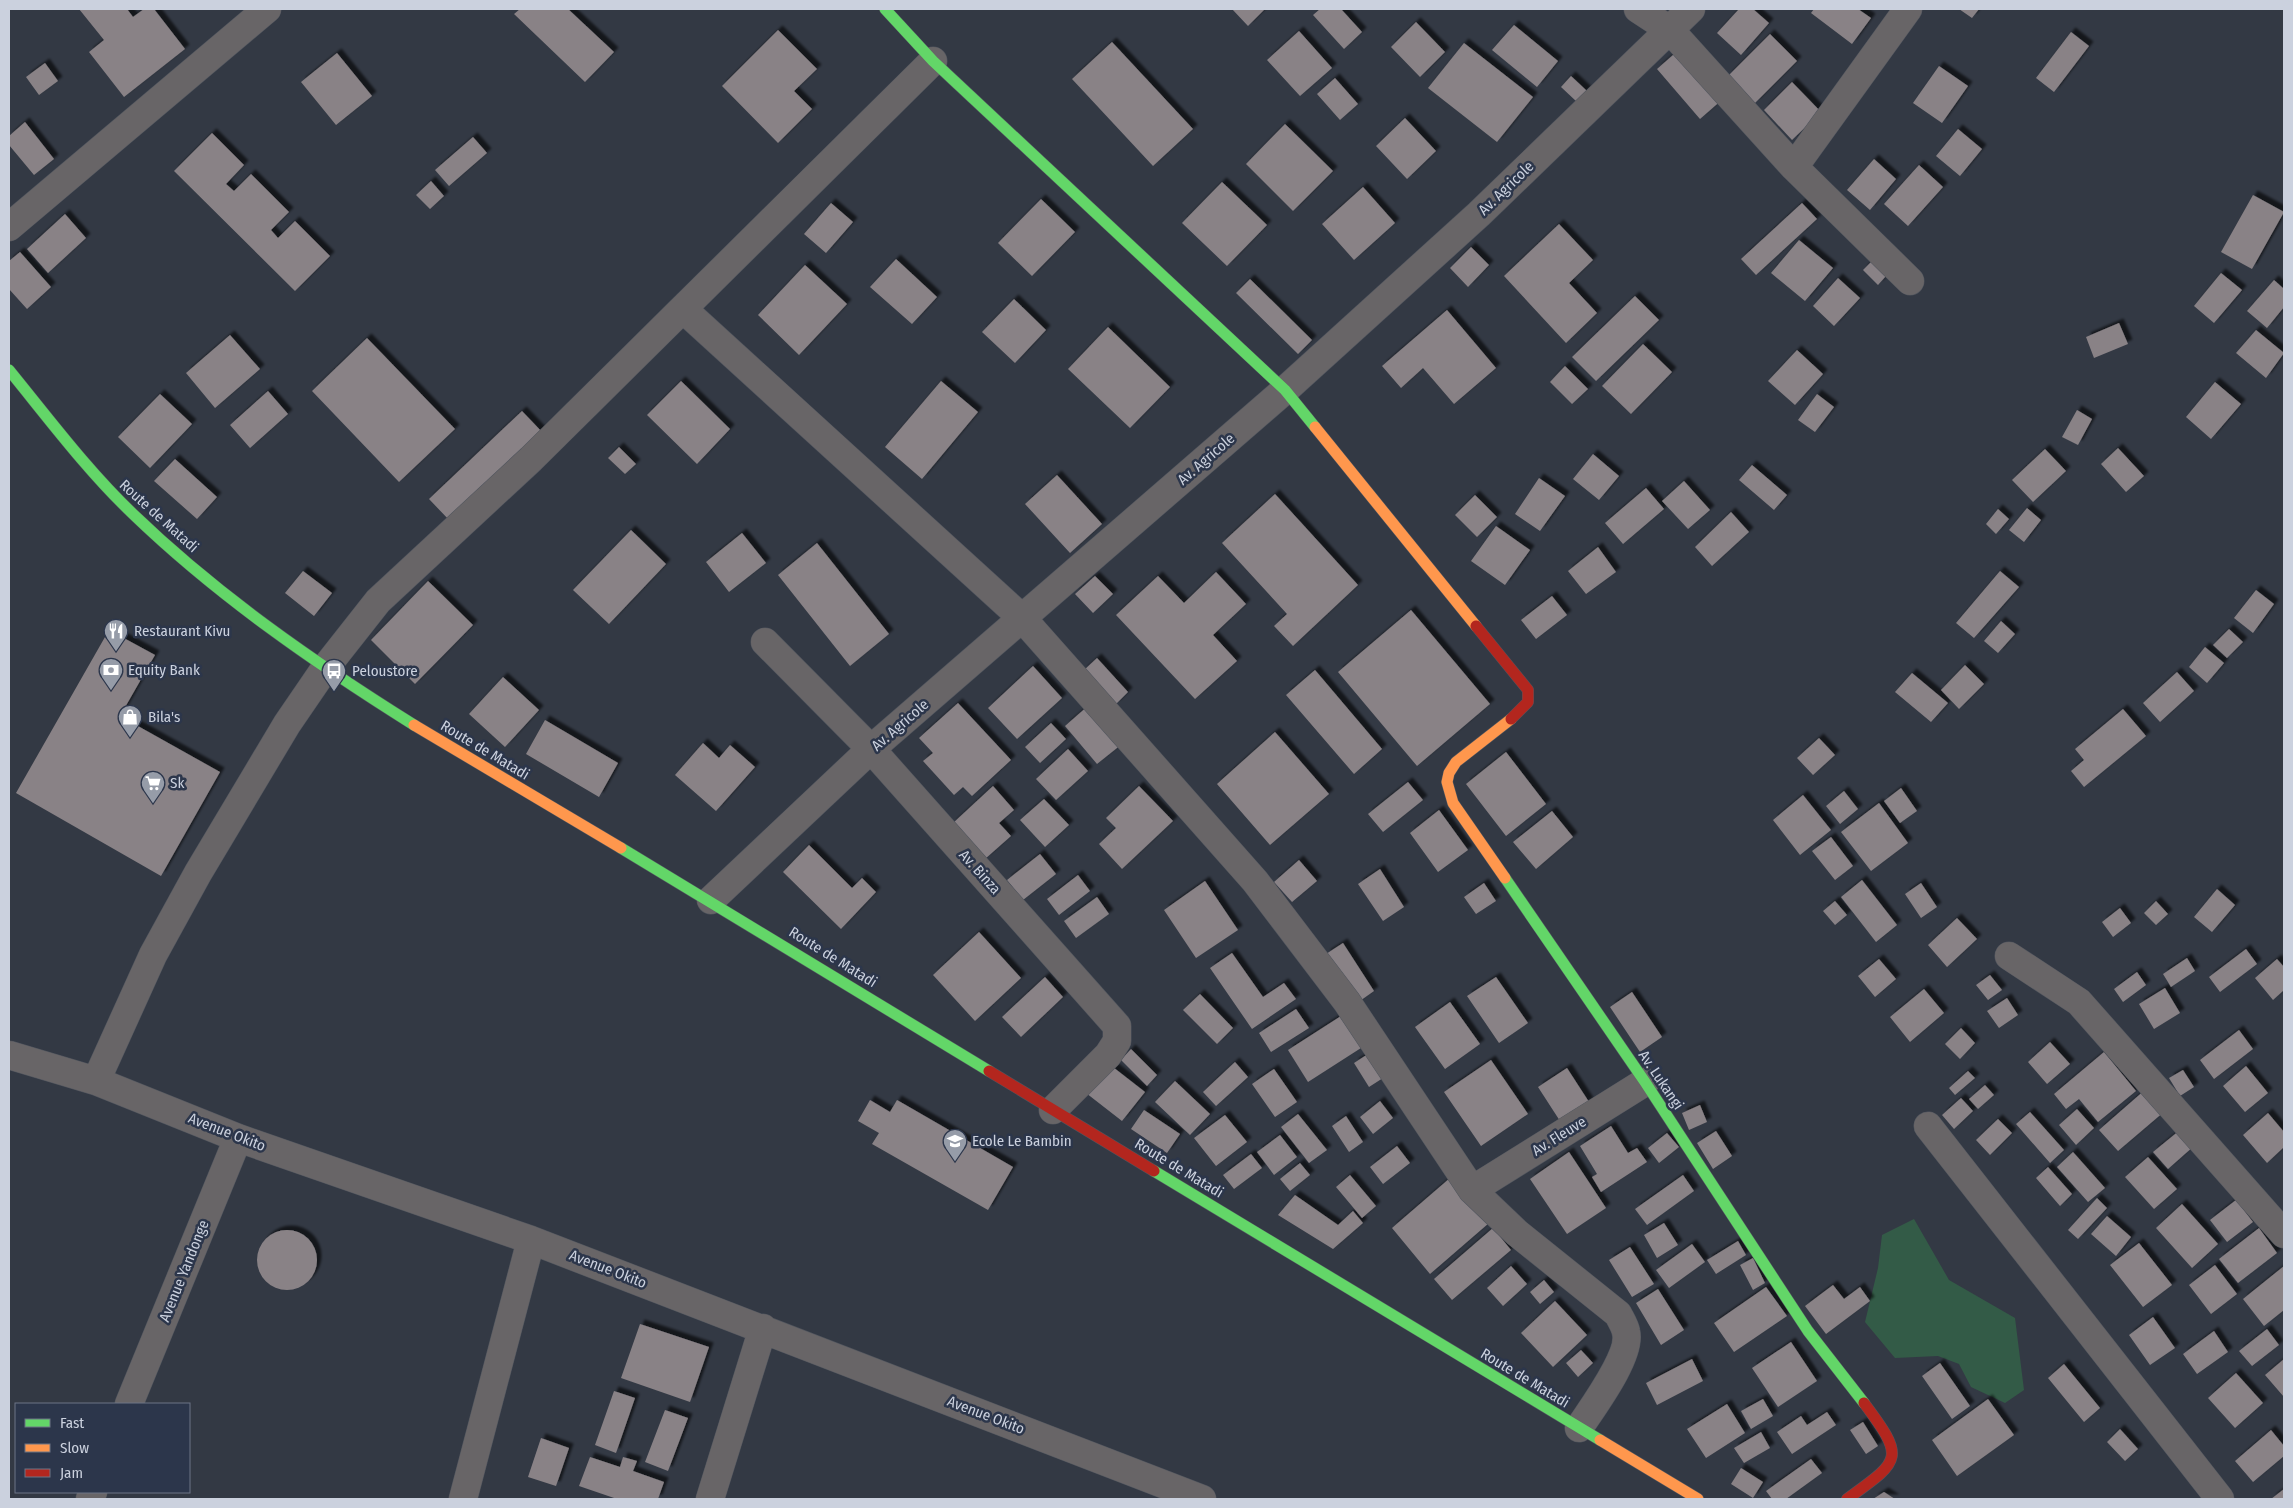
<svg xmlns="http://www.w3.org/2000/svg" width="2293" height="1508" viewBox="0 0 2293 1508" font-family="'Fira Sans Condensed',sans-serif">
<defs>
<filter id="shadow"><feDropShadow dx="4.5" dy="-4.5" stdDeviation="1" flood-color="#0009"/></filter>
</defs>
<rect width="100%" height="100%" fill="#333944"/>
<path fill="#335b47" d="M1914,1219L1949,1280L2015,1318L2024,1390L2005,1403L1971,1387L1959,1364L1938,1356L1895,1358L1865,1322L1878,1268L1882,1235Z"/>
<path fill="#898286" filter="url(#shadow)" d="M79,9H127L133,17L144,9H154L185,49L124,97L89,52L104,40Z
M520,9H568L614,52L585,82L514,14Z
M1232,9H1265L1248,26Z
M1320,9H1341L1362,32L1344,49L1313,15Z
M1739,9H1753L1769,23L1741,55L1717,33Z
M1814,9H1858L1871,18L1852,44L1811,13Z
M1959,9H1979L1972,18Z
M1416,22L1445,52L1420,77L1391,47Z
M1514,25L1558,61L1537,87L1492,50Z
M778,30L817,69L794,91L812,109L778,143L722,86Z
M1299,31L1332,68L1300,96L1267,60Z
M2071,32L2089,46L2054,92L2036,78Z
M1770,34L1797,61L1755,103L1728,76Z
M1112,42L1193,129L1153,166L1072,79Z
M1464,43L1533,97L1497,142L1428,88Z
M1681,48L1724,98L1700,119L1657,69Z
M337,53L372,96L336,125L301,82Z
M45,63L58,81L39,95L26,77Z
M1939,66L1968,86L1942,123L1913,103Z
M1571,76L1587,91L1577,102L1561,87Z
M1335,78L1358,104L1340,120L1317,94Z
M1792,82L1821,112L1792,140L1764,110Z
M1405,118L1436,151L1407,179L1376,146Z
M25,122L54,159L34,175L9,145V136Z
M1285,124L1333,171L1293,211L1246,164Z
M1958,129L1982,149L1960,176L1936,156Z
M212,133L244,165L226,184L234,191L251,174L289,212L271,230L278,238L295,221L330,256L295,291L174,171Z
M473,137L487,153L449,186L435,170Z
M1874,159L1896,179L1870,210L1847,190Z
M1919,165L1943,187L1908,226L1884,204Z
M431,181L444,196L430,209L416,195Z
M1222,182L1267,225L1227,266L1182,223Z
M1363,187L1395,223L1354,260L1322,224Z
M2253,195L2284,212L2252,269L2221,252Z
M1041,199L1075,232L1032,276L998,243Z
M831,203L853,222L826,253L804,234Z
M1802,203L1817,219L1756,275L1741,259Z
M65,214L86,238L48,273L27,249Z
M1559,224L1593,260L1569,283L1597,313L1566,343L1504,276Z
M1799,240L1833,268L1805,301L1771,273Z
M1471,247L1489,265L1468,287L1450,268Z
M20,252L51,287L27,309L9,289V261Z
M896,259L937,297L912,324L870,287Z
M1871,262L1886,276L1878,285L1863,270Z
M805,265L847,304L799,355L758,315Z
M2221,273L2242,290L2214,323L2194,306Z
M1838,278L1860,298L1834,326L1813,306Z
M1250,279L1312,340L1298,354L1236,293Z
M2274,280L2284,289V307L2267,328L2247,311Z
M1635,296L1659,320L1596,381L1572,357Z
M1014,299L1046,330L1015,363L982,332Z
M1447,310L1496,368L1454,404L1423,368L1401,388L1382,366Z
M2119,323L2128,344L2094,358L2086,337Z
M1108,327L1170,387L1130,428L1068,369Z
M2256,330L2284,353L2266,378L2236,353Z
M230,335L260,369L215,408L186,373Z
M367,338L455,429L399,482L312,391Z
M1643,344L1672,372L1631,414L1602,386Z
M1797,350L1823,374L1795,405L1768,381Z
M1565,366L1588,389L1572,404L1550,382Z
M681,381L730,429L697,464L647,415Z
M941,381L978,412L922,479L885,447Z
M2215,382L2241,404L2211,439L2186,417Z
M268,391L288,414L250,448L230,425Z
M160,394L192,424L150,468L118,437Z
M1817,394L1834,407L1815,432L1798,420Z
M2077,410L2092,419L2078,445L2062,437Z
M522,411L542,432L450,521L429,499Z
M619,447L636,464L625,474L608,458Z
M2118,448L2144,476L2126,492L2101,464Z
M2045,449L2066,471L2033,502L2012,480Z
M1593,454L1619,476L1599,500L1573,479Z
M175,459L217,497L197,519L154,481Z
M1752,465L1787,495L1774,510L1739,480Z
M1057,475L1102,524L1070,553L1025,504Z
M1539,478L1565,496L1540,531L1515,514Z
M1684,481L1710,510L1688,529L1662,501Z
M1646,488L1664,509L1623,544L1605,523Z
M1275,494L1358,585L1293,646L1274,626L1287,614L1222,543Z
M1475,495L1497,517L1477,537L1455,515Z
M2027,508L2041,520L2024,542L2009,530Z
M1998,509L2009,519L1996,534L1986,524Z
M1731,512L1749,532L1712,566L1695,547Z
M1496,526L1530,550L1505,585L1471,561Z
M631,530L666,564L609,624L573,590Z
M742,533L766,563L729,592L706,562Z
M817,543L889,634L850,666L778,575Z
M1598,547L1616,572L1586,594L1568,571Z
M303,571L332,593L314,616L285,593Z
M2000,571L2019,587L1974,638L1956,623Z
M1216,572L1246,604L1213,635L1237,661L1195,699L1116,615L1158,576L1184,603Z
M1095,576L1113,594L1093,613L1075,594Z
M428,581L473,625L415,684L371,640Z
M2256,590L2274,604L2253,633L2234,618Z
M1552,596L1567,615L1536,639L1521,620Z
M1411,610L1490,704L1417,766L1338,672Z
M2001,621L2015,634L1998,653L1984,641Z
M2229,629L2243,642L2227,658L2213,645Z
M109,630L155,655L120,716L220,772L161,876L16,793Z
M2205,647L2224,663L2207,683L2189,667Z
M1097,658L1128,692L1115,705L1083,671Z
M1965,665L1984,684L1959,709L1941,690Z
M1033,666L1062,698L1017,739L988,708Z
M1315,670L1382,749L1354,774L1286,695Z
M2177,672L2194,691L2160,722L2143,703Z
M1912,673L1948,703L1931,722L1895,692Z
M503,677L539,710L505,747L469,714Z
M958,703L1011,760L972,796L963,787L954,795L923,761L933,753L919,738Z
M1089,705L1122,744L1097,764L1065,726Z
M2123,709L2146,736L2084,787L2071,771L2084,760L2075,749Z
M545,720L618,763L599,797L526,754Z
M1051,723L1066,739L1040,763L1025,747Z
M1275,732L1329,794L1270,845L1217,784Z
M1819,738L1835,755L1813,775L1797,758Z
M703,743L719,758L730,745L755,767L716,811L675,775Z
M1068,749L1088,771L1056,800L1036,779Z
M1506,752L1546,804L1506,836L1466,784Z
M1408,782L1423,800L1383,832L1368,814Z
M993,786L1014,810L999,823L1011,836L985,859L952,824Z
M1139,786L1173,821L1122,869L1099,844L1116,828L1106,818Z
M1901,788L1917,811L1900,823L1884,801Z
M1844,791L1858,809L1840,824L1826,806Z
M1803,795L1831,830L1800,855L1773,820Z
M1044,799L1069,825L1045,847L1020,820Z
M1879,803L1908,843L1871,871L1841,832Z
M1439,810L1468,850L1438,872L1410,833Z
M1552,811L1573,837L1536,869L1513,842Z
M1831,837L1853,866L1835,880L1812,851Z
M809,845L852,888L862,878L876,892L841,929L783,872Z
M1040,854L1056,874L1023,900L1007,880Z
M1299,860L1317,881L1292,902L1274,882Z
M1380,869L1404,907L1383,921L1358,884Z
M1078,875L1090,891L1059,915L1047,899Z
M1862,880L1897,925L1876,942L1841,897Z
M1205,881L1238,930L1196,958L1164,910Z
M1484,883L1496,901L1476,914L1464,897Z
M1921,883L1937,907L1921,918L1905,894Z
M2217,889L2235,905L2212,932L2194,917Z
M1097,897L1109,914L1076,938L1064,921Z
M1835,901L1847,915L1835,925L1823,911Z
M2156,901L2168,914L2156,925L2144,913Z
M2120,908L2131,923L2113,937L2102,922Z
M1957,918L1977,939L1947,967L1928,945Z
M979,932L1021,978L975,1021L933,975Z
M1343,943L1374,991L1357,1003L1326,954Z
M2246,949L2257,964L2220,992L2209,977Z
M1232,953L1263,997L1284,983L1296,999L1252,1029L1210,968Z
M2187,958L2195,971L2171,987L2163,974Z
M1879,959L1896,979L1875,997L1858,976Z
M2277,959L2284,967V990L2273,1000L2255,978Z
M2137,972L2146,985L2123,1002L2114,989Z
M1990,975L2002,990L1988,1000L1976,985Z
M1045,977L1063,997L1021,1037L1002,1017Z
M1496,977L1528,1023L1499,1043L1467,996Z
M2165,988L2180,1013L2154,1029L2139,1004Z
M1924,989L1944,1013L1910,1042L1890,1017Z
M1632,992L1662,1037L1640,1052L1610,1007Z
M1200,994L1233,1028L1217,1044L1183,1010Z
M2007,998L2018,1015L1999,1028L1987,1011Z
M1450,1002L1480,1044L1445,1069L1415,1027Z
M1296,1009L1309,1028L1271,1052L1259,1033Z
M1341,1016L1361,1048L1308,1082L1288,1050Z
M1961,1028L1975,1043L1960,1059L1945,1044Z
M2239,1030L2253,1049L2214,1079L2200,1060Z
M2050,1042L2070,1064L2047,1084L2028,1062Z
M1131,1049L1157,1075L1147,1086L1121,1060Z
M2104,1052L2136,1091L2098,1122L2079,1099L2066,1109L2054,1094Z
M1368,1054L1383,1078L1369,1087L1354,1063Z
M1491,1060L1528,1114L1481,1146L1444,1092Z
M1235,1062L1248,1077L1216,1106L1203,1092Z
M1109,1064L1145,1092L1122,1121L1086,1093Z
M2246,1066L2268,1093L2245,1112L2223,1086Z
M1567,1068L1589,1102L1560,1121L1538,1087Z
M1274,1069L1297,1102L1275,1117L1252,1084Z
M2183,1070L2194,1087L2180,1096L2169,1078Z
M1968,1071L1975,1078L1955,1095L1949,1088Z
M1175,1081L1210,1114L1190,1135L1155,1102Z
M1985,1085L1994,1095L1978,1109L1969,1099Z
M2146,1089L2165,1111L2118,1151L2099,1130Z
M1961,1098L1973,1111L1954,1129L1942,1115Z
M870,1100L890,1112L897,1100L1013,1167L988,1210L872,1144L879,1133L858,1121Z
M1380,1101L1393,1118L1373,1134L1360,1117Z
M1700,1105L1707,1122L1689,1130L1682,1113Z
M2077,1109L2094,1128L2076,1145L2059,1125Z
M1144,1110L1180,1134L1167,1153L1131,1129Z
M2030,1112L2064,1150L2050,1163L2016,1124Z
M2268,1113L2284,1132V1147L2267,1163L2243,1135Z
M1298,1114L1327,1150L1309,1163L1281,1127Z
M1225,1115L1247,1142L1216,1166L1194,1138Z
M1346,1116L1363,1142L1349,1152L1332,1126Z
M1998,1119L2012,1133L1990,1155L1976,1140Z
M1611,1126L1628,1153L1637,1148L1647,1162L1601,1192L1592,1177L1597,1174L1580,1146Z
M2180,1130L2194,1146L2168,1169L2153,1152Z
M1716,1131L1732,1156L1713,1169L1697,1143Z
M1667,1133L1679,1147L1659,1163L1648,1148Z
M1280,1135L1297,1157L1274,1175L1257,1152Z
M1397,1146L1410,1163L1383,1184L1370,1167Z
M1569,1152L1606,1208L1567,1234L1530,1179Z
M2073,1152L2105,1188L2088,1202L2057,1167Z
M1251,1154L1262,1168L1234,1189L1223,1175Z
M2148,1157L2177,1189L2154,1209L2125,1177Z
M1300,1163L1310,1175L1290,1191L1280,1179Z
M2048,1167L2072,1194L2060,1206L2036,1178Z
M1350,1175L1376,1206L1362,1218L1336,1187Z
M1683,1175L1694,1191L1647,1225L1635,1209Z
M1450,1178L1489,1223L1430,1274L1392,1228Z
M1295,1195L1338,1225L1353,1211L1363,1223L1333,1249L1278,1215Z
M2097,1198L2107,1208L2078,1239L2068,1230Z
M2236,1200L2253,1222L2227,1242L2210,1220Z
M2182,1204L2218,1244L2192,1268L2156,1228Z
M2107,1216L2131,1237L2116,1256L2091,1234Z
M1664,1223L1678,1245L1657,1258L1644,1235Z
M1493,1228L1511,1250L1452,1300L1434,1279Z
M2259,1228L2277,1253L2238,1283L2219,1259Z
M257 1260a30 30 0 1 1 60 0a30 30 0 1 1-60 0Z
M1738,1241L1746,1255L1716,1274L1707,1260Z
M2139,1243L2172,1285L2143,1307L2110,1265Z
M1692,1244L1705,1262L1669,1288L1656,1270Z
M1630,1247L1654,1284L1632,1297L1609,1260Z
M1753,1258L1765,1283L1753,1290L1740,1265Z
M2215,1265L2237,1294L2211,1314L2189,1285Z
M1511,1266L1527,1284L1503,1306L1487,1288Z
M2284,1266V1310L2264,1326L2243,1299Z
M1544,1280L1554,1292L1540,1304L1530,1292Z
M1833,1285L1844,1299L1860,1287L1870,1301L1826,1334L1805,1306Z
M1766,1287L1787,1316L1734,1352L1714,1323Z
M1658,1289L1684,1330L1661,1345L1636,1303Z
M1555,1301L1587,1335L1553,1367L1521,1333Z
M2153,1317L2175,1348L2150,1365L2129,1335Z
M640,1324L709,1347L690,1402L621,1378Z
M2267,1329L2279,1345L2252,1366L2239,1351Z
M2214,1331L2228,1352L2197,1374L2183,1354Z
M1791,1342L1817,1381L1778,1407L1752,1368Z
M1581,1350L1593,1363L1578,1377L1566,1363Z
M1692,1359L1703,1381L1657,1405L1646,1383Z
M2284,1359V1397L2265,1375Z
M1940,1363L1970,1406L1952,1419L1922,1376Z
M2064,1364L2100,1408L2084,1422L2048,1378Z
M2236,1373L2263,1403L2235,1428L2208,1398Z
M614,1391L635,1398L616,1453L595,1445Z
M1763,1399L1773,1416L1751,1429L1741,1411Z
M1988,1399L2014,1435L1957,1476L1932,1440Z
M1727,1404L1745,1433L1706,1458L1687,1429Z
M665,1410L688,1418L668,1471L645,1462Z
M1827,1412L1836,1425L1792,1454L1777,1432L1801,1416L1807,1425Z
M1863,1422L1878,1446L1866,1454L1850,1430Z
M2120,1429L2138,1449L2125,1461L2107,1442Z
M2271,1430L2284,1446V1456L2253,1482L2235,1461Z
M1761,1432L1770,1448L1744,1463L1734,1448Z
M541,1438L569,1448L556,1486L528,1477Z
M590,1457L620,1467L623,1457L637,1461L633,1471L664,1482L658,1499H617L579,1486Z
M1811,1459L1822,1473L1786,1499H1772L1766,1491Z
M1741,1468L1763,1482L1753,1498L1731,1484Z
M2284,1489V1499H2271Z
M1884,1492L1895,1499H1873Z"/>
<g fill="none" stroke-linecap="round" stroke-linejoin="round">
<g stroke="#50555e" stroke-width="29">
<path id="street" d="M1638,9L1670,30L1794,167L1910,281
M1794,167L1908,9
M9,227L267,9
M683,309L1023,619L1255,881L1347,1002L1472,1190L1517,1233L1618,1314C1621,1320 1625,1326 1626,1332C1632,1355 1592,1408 1579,1428
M765,642L871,749L1117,1026V1041L1108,1055L1053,1110
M711,900L871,749L1285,390L1479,214L1691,9
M2009,956L2079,1002L2284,1234
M9,1055L96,1081L238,1138L531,1240L1202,1499
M96,1081L153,955L198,873L287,724L326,667L378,601L531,459L933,61
M1928,1126L2220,1499
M1472,1190L1645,1082
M129,1404L238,1138
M90,1499L93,1492
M463,1499L531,1240
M710,1499L763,1328"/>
</g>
<g stroke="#50555e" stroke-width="12">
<path id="fast" d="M885,9L933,61L1285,390L1315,427
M9,370C49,419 87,470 133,514C217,595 315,663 414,725
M621,848L989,1071
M1505,878L1645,1082L1808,1331L1864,1403
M1154,1171L1600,1440"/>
</g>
<g stroke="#50555e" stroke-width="12">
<path id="slow" d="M1315,427L1476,626
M414,725L621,848
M1505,878L1453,803L1447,782L1449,773L1456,762L1511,719
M1600,1440L1698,1499"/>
</g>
<g stroke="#50555e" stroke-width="12">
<path id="jam" d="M1476,626L1528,690V702L1511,719
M989,1071L1154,1171
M1847,1499C1901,1460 1906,1459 1864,1403"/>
</g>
<use href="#street" stroke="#686567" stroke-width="28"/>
<use href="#fast" stroke="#63d668" stroke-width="11"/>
<use href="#slow" stroke="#ff974d" stroke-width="11"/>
<use href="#jam" stroke="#b3261e" stroke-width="11"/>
</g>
<defs>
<g id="restaurant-pin" transform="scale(1.25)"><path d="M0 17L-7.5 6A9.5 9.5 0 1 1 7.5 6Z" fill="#969ca8" stroke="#2c364b"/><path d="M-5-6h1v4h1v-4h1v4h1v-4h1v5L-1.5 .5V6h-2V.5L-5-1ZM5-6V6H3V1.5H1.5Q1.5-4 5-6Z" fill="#fff"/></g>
<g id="bank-pin" transform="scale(1.25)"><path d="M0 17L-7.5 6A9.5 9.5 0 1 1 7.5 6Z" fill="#969ca8" stroke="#2c364b"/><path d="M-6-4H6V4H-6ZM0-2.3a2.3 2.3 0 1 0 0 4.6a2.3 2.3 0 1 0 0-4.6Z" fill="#fff"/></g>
<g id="bus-pin" transform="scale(1.25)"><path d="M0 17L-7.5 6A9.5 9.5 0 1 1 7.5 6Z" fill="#969ca8" stroke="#2c364b"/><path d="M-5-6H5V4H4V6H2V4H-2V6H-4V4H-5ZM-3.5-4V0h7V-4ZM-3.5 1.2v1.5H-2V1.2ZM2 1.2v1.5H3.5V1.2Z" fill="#fff"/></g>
<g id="shop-pin" transform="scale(1.25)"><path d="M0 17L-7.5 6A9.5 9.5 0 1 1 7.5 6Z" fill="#969ca8" stroke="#2c364b"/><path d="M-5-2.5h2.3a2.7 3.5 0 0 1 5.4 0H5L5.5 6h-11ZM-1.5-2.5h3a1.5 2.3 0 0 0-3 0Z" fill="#fff"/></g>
<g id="supermarket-pin" transform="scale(1.25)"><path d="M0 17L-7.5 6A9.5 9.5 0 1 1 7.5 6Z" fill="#969ca8" stroke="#2c364b"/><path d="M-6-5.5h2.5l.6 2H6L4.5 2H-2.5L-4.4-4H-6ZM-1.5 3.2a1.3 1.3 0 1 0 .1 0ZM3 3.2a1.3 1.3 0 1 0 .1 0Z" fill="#fff"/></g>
<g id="school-pin" transform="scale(1.25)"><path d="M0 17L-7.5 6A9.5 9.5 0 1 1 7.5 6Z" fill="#969ca8" stroke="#2c364b"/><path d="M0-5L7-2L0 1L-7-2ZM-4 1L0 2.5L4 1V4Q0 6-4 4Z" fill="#fff"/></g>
</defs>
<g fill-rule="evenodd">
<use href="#restaurant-pin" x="116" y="631"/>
<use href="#bank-pin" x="111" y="670"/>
<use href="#bus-pin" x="334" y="671"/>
<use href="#shop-pin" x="130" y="717"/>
<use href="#supermarket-pin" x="153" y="783"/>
<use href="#school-pin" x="955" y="1141"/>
</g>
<g text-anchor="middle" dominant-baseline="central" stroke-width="5" stroke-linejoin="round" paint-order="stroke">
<g font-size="15" fill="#cbd1de" stroke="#2c364b">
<text transform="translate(1506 188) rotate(-44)">Av. Agricole</text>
<text transform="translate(1206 459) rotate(-41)">Av. Agricole</text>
<text transform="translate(159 516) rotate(42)">Route de Matadi</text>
<text transform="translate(900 725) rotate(-41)">Av. Agricole</text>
<text transform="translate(485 750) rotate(31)">Route de Matadi</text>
<text transform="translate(980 872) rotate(48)">Av. Binza</text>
<text transform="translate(833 957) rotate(32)">Route de Matadi</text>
<text transform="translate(1661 1080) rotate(56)">Av. Lukangi</text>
<text transform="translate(227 1132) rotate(21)">Avenue Okito</text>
<text transform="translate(1559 1136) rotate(-32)">Av. Fleuve</text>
<text transform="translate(1179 1168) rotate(31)">Route de Matadi</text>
<text transform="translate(608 1269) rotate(21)">Avenue Okito</text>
<text transform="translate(184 1271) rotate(-68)">Avenue Yandonge</text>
<text transform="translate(1525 1378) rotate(31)">Route de Matadi</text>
<text transform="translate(986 1415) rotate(21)">Avenue Okito</text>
</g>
<g font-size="15" fill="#cbd1de" stroke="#2c364b" text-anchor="start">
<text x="134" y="631">Restaurant Kivu</text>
<text x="128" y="670">Equity Bank</text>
<text x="352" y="671">Peloustore</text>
<text x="148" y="717">Bila's</text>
<text x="170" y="783">Sk</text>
<text x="972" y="1141">Ecole Le Bambin</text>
</g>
</g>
<rect width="2293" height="1508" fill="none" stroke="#cbd1de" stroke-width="20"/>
<rect x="15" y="1403" width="175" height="90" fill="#2c364b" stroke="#6c7486"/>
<rect x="25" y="1419" width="25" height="8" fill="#63d668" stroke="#6c7486"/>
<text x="60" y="1428" font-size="15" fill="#cbd1de">Fast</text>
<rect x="25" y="1444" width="25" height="8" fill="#ff974d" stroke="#6c7486"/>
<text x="60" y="1453" font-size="15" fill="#cbd1de">Slow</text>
<rect x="25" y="1469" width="25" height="8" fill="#b3261e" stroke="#6c7486"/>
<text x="60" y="1478" font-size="15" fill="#cbd1de">Jam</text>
</svg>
